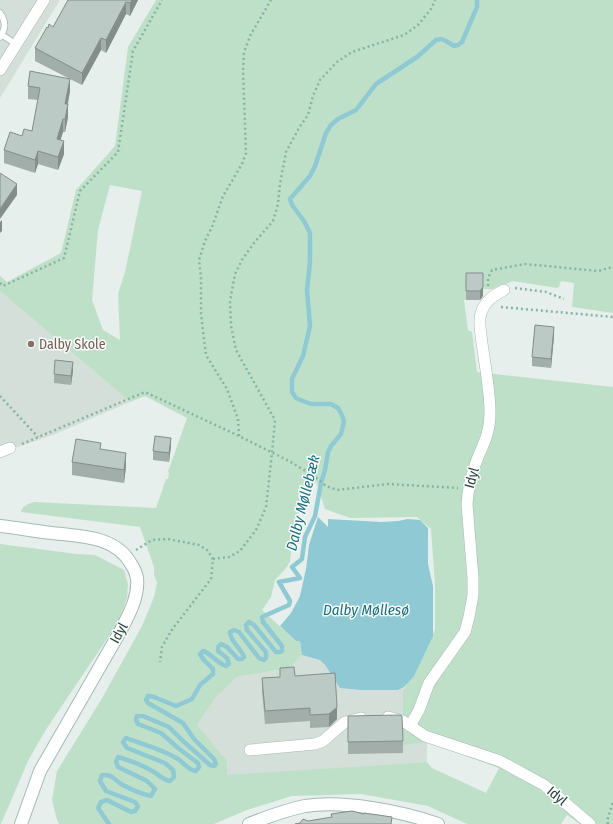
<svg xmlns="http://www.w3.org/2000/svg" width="613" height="824" viewBox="0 0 613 824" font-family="'Fira Sans Condensed',sans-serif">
<rect width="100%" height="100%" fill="#e6efeb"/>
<path fill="#d4dfda" d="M0,0H60L0,98Z
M0,291L130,402L53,435L0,453Z
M302,655L320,660L325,665L340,688L360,690H398L404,687L403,744L427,742V762L227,776L196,725L217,694L224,690L237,677L290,668Z"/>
<path fill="#bfe0c8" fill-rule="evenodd" d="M156,0H613V313L572,307L574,283L561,281L559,287L557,288L513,281L492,289H483L464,300L468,330L472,332L477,372L613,387V824H580L567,815L561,824H467L428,806L361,794L292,796L247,810L214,824H59L57,820L52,800L57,771L101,700L142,626L154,597L157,583L154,574V567L140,527L21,512C22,506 28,504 34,502L156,508L166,479H168L169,473L168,472L187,418L145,396L130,402L0,291V276L7,282L61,253L76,190L115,146L128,47ZM110,185L142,191L125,272L118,294L120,340L103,330L92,300L98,230ZM316,481L325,509L350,518L417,517L431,529L435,585V630L403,691V745L427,742L499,768L486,793L432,768L427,762L227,775V761L197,725L217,695L224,690L237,677L290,668L302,655L300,641H296L262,610L271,597L275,580L287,567L290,561L294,527L299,511Z
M0,544L77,554L95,555L124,570L128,584L127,598L119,621L45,731L28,761L1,824H0Z"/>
<path fill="#8ec9d4" d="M318,517L328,527V519L381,522L398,521L408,519L420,520L428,528V564L433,586V636L414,676L404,687L398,690H360L340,688L325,665L320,660L302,655L300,641H296L280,626L291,613L300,596L306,569L309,545Z"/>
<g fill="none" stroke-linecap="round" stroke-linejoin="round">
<path stroke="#8ec9d4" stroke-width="4.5" d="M109,824L98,808L101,802L107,800L131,812L135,811L138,806L135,802L106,791L100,781L102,775C112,774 114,779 121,784C130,789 142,794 151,796L155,789L147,781L118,767L116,762L118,757C131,761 143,765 154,772C159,775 163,780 170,781L174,777L173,770L165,763L127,748L123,742L126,738C144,745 162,749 178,759C184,763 189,771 196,771L199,767L198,763L178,748L161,733L138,724L136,720L137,716H143L169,727L183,741L210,765L214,766L216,764L214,759L194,739L183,723L148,703L146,700L148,696L154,697L176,706L192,699L200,685L213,674V669L203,659L200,654L203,651C212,654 217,663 226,666L229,664L227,658L218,651V647L221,644L227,647L238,659H242L244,657C241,648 231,643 230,632L234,630L239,632L259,658L264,660L266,658V652L247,630L246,625L249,622L254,625L276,652H280L282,651V646L263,622L262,617L289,605L290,601L279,582L300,578L292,567L302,559L305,537L315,516L321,483L325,470L328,452L331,446L341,434L344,422L342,415L338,408L331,404H311L303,401L296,398L292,392V379L303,356L310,326L307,290L310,262V233L304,221L292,205L290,199L310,176L315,166L326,133L331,125L338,119L356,110L376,84L417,57L436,40L441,39L446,41L454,46L458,45L462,42L477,7V0"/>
<g stroke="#a8b8b2" stroke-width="7">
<path id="lane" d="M0,13C6,21 6,29 0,37
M2,35L16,44"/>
</g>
<g stroke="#a8b8b2" stroke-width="12">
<path id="street" d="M0,70L44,0
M0,452L10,448
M388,717L403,721L425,736L500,761L544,785L590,824
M410,726L419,710L429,683L465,632L469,617L473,595V578L467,504C468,488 472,472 478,457C485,441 490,431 490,413C490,390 485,366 482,343C481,334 478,322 481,313C485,301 494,295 504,290
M250,750L315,744L323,741L345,722L361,718"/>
</g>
<g stroke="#a4bbb3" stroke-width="14">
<path id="secondary" d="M0,526C17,528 35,531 52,533C80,536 116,536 131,564C134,568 136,573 137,578C139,597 129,614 121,630L40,771L21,824
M249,824C267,817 285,810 305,806C343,800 401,811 438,824"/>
</g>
<path stroke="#86b3a5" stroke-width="2.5" stroke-dasharray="2 3" stroke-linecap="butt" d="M0,283L3,286L64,258L80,191L118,152L133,51L162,0
M488,286V278L492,270L525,264L598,271L613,267
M515,288L546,292L564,299
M501,307L613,317
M0,396L38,437
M239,436L238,419L227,389L206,355L201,314V277L199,260L205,241L212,227L223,196L242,164L246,153L243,71L244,52L251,34L271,0
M22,444L145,392L239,436L289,461L314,476L326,486L337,490L388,484L458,488
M136,550L152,540L168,539L199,545L207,550L213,559L211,579L171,631L162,647L160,662
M213,559L229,557L240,551L256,530L266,507L272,453L275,420L236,350L231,326L230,301L235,274L242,260L254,243L273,221L278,204L280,184L286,152L299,128L308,115L313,96L320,80L337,62L352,52L404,35L418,25L431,9L435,0
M608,824L607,821L613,802"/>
<use href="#lane" stroke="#fff" stroke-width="5.5"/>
<use href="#street" stroke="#fff" stroke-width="11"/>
<use href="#secondary" stroke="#fff" stroke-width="12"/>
</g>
<path fill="#a1aea9" d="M68,0H138L130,16L126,14L106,53L101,50L82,85L70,79V91L68,104V117L65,132H63L60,140L64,154L58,170L38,164L35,173L4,163V150L22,136L32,131L38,100L28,99V86L68,78L35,61V48L48,28L53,27Z
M466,273H483V296L480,300H466Z
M554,336L551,368L532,366V357Z
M73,371L71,385L54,383V374Z
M171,446L169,462L153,460V451Z
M101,449L126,466L124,483L72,475V462Z
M280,668L295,676L337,719L329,727L310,728V721L265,724L262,691V678L280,677Z
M348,716L403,741V753L348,754Z"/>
<path fill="#838d89" d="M132,0H138L130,16V3Z
M126,2V14L106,53V40Z
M101,38V50L82,85V73Z
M70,79V91L65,116V104Z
M68,104V117L65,132V119Z
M63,119V132L57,152V139Z
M64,141V154L58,170V157Z
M38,151V164L35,173V160Z
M17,184V195L0,219V209Z
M2,220V231L0,233V222Z
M483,287V296L480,300V291Z
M554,327V336L551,368V359Z
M73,362V371L71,385V376Z
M171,438V446L169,462V453Z
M126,453V466L124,483V470Z
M337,707V719L329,727V714Z"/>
<path fill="#bbcac4" stroke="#838d89" d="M68,0H132L130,3L126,2L106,40L101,38L82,73L35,48L47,27L48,28L49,24L53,27Z
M30,71L70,79L65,104H68L65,119H63L57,139L64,141L58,157L38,151L35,160L4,150L10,132L22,136L24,129L32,131L40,88L28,86Z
M0,173L17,184L0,209Z
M466,273H483V287L480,291H466Z
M535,325L554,327L551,359L532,357Z
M55,360L73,362L71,376L54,374Z
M155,436L171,438L169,453L153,451Z
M76,439L101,443L100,449L126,453L124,470L72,462Z
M294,667L295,676L335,673L337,707L329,714L310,715V708L265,711L262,678L280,677V668Z
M400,715L402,716L403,741L348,742V716Z
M352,811L364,814V813L392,817L391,824H295L300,823L303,819L308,821L332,817L331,814Z"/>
<circle fill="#8d6e63" stroke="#f7fbf9" stroke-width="1.5" cx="31" cy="344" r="4"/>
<g text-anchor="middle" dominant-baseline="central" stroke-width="3" stroke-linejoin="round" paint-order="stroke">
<g font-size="14" fill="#785e54" stroke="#f7fbf9" text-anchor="start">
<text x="39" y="344">Dalby Skole</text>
</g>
<g font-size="14" fill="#24423a" stroke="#f7fbf9">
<text transform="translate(472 478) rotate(-75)">Idyl</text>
<text transform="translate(119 633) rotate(-61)">Idyl</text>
<text transform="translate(557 796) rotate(40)">Idyl</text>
</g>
<g font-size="15" font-style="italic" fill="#1c6f80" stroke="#f7fbf9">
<text transform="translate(303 503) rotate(-76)">Dalby Møllebæk</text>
<text x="366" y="610">Dalby Møllesø</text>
</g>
</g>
</svg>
